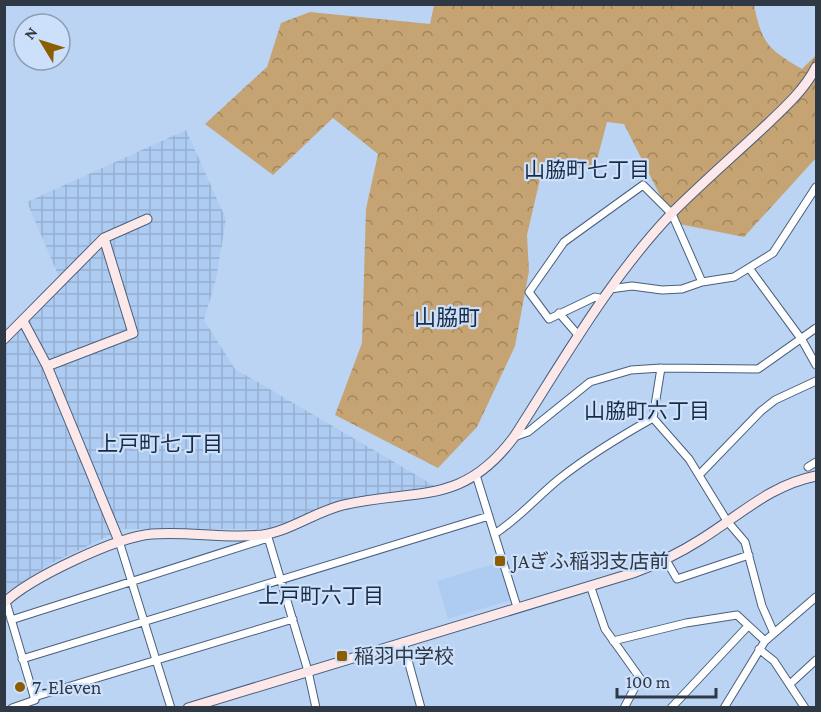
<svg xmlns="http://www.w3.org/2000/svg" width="821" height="712" viewBox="0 0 821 712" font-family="'Crimson Pro','Noto Sans JP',serif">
<defs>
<pattern id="industrial-grid" width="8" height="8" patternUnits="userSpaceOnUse" patternTransform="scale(1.5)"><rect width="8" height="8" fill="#aecbf2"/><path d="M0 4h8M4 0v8" fill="none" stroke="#96afd1"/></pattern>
<pattern id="forest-crowns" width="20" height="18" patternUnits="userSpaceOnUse" patternTransform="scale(1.5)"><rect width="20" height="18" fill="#c5a372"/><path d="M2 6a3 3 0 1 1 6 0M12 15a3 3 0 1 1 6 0" fill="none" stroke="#a0865f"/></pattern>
</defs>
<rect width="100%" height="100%" fill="#bbd4f4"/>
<path fill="#aecbf2" d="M500,562L511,600L448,619L437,581Z"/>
<path fill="url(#industrial-grid)" d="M186,130L226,219L216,279L204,320L235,369L440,489L351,498L268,529H123L54,562L5,593V342L62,284L27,202Z"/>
<path fill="url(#forest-crowns)" d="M434,5H754C762,44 768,49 802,69L816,55V158L744,237L674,223L624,124L607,122L594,171L544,162L527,235L529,271L515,346L477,427L438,468L335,415L362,343L366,209L378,154L333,118L273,175L205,124L267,67L281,23L310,12L430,24Z"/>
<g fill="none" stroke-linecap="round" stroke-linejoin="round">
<g stroke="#4a5f7b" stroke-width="9">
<path id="street" d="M749,268L802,340L816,365
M610,289L632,286L662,290L682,289L702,282L734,277L773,253L816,187
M603,299L595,297L549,319L529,292L564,242L643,185L672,214L702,282
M559,313L579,336
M661,368L653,418L689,459L727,521L745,542L762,606L773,631
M514,437L528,432L590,382L631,370L661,368L758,369L816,328
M808,467L816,462
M700,474L761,411L775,400L816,381
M476,475L517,607
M496,533C519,518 537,497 559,479C588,456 621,436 653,418
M267,534L308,671L316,708
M119,541L171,708
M666,560L677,579L749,555
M591,588L605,629L640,678L624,708
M6,602L35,700L12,708
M11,620L268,538
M613,641L686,623L737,615L765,641
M403,642L421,708
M759,649L774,661L805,708
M22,659L489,516
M790,684L816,660
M34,697L293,619
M671,708L748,626
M724,708L765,641L816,597"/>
</g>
<g stroke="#4a5f7b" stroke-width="11">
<path id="secondary" d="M23,321L47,366L119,541
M4,339L104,238L147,219
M47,366L133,333L104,238
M4,603C30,578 116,537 152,534C188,531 225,539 262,535C290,531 315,512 343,505C416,488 462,507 514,437C563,361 609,279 672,213C701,184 732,157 762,129C782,110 804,91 816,67
M188,708L633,573C657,564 678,554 700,540C739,516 770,485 816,476"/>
</g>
<use href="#street" stroke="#fff" stroke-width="7"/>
<use href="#secondary" stroke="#fce8e9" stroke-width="9"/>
</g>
<g fill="#8b5e02" stroke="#cde0fb" stroke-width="2">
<rect x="494" y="555" width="12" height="12" rx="3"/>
<rect x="336" y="650" width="12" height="12" rx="3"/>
<circle cx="20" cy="687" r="6"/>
</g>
<g text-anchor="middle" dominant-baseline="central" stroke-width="4.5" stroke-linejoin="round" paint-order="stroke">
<g font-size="20" fill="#2f3946" stroke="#cde0fb" text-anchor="start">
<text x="512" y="561">JAぎふ稲羽支店前</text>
<text x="354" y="656">稲羽中学校</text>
<text x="32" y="687">7-Eleven</text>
</g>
<g font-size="21" fill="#182b44" stroke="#cde0fb">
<text x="587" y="170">山脇町七丁目</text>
<text x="647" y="411">山脇町六丁目</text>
<text x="160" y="444">上戸町七丁目</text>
<text x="321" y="596">上戸町六丁目</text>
</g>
<g font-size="22" fill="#182b44" stroke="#cde0fb">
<text x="447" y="317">山脇町</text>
</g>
</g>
<rect width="821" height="712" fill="none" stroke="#2f3946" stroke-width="12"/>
<g transform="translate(42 42) rotate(308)"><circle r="28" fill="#cde0fb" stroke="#8e9db3" stroke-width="1.5"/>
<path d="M0-4.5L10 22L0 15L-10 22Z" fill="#8b5e02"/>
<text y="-9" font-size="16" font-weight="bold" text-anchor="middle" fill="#2f3946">N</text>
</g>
<path d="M617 688v9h99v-9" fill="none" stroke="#2f3946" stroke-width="3"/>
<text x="626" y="688" font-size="18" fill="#2f3946" stroke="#cde0fb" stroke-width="4.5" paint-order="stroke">100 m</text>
</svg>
